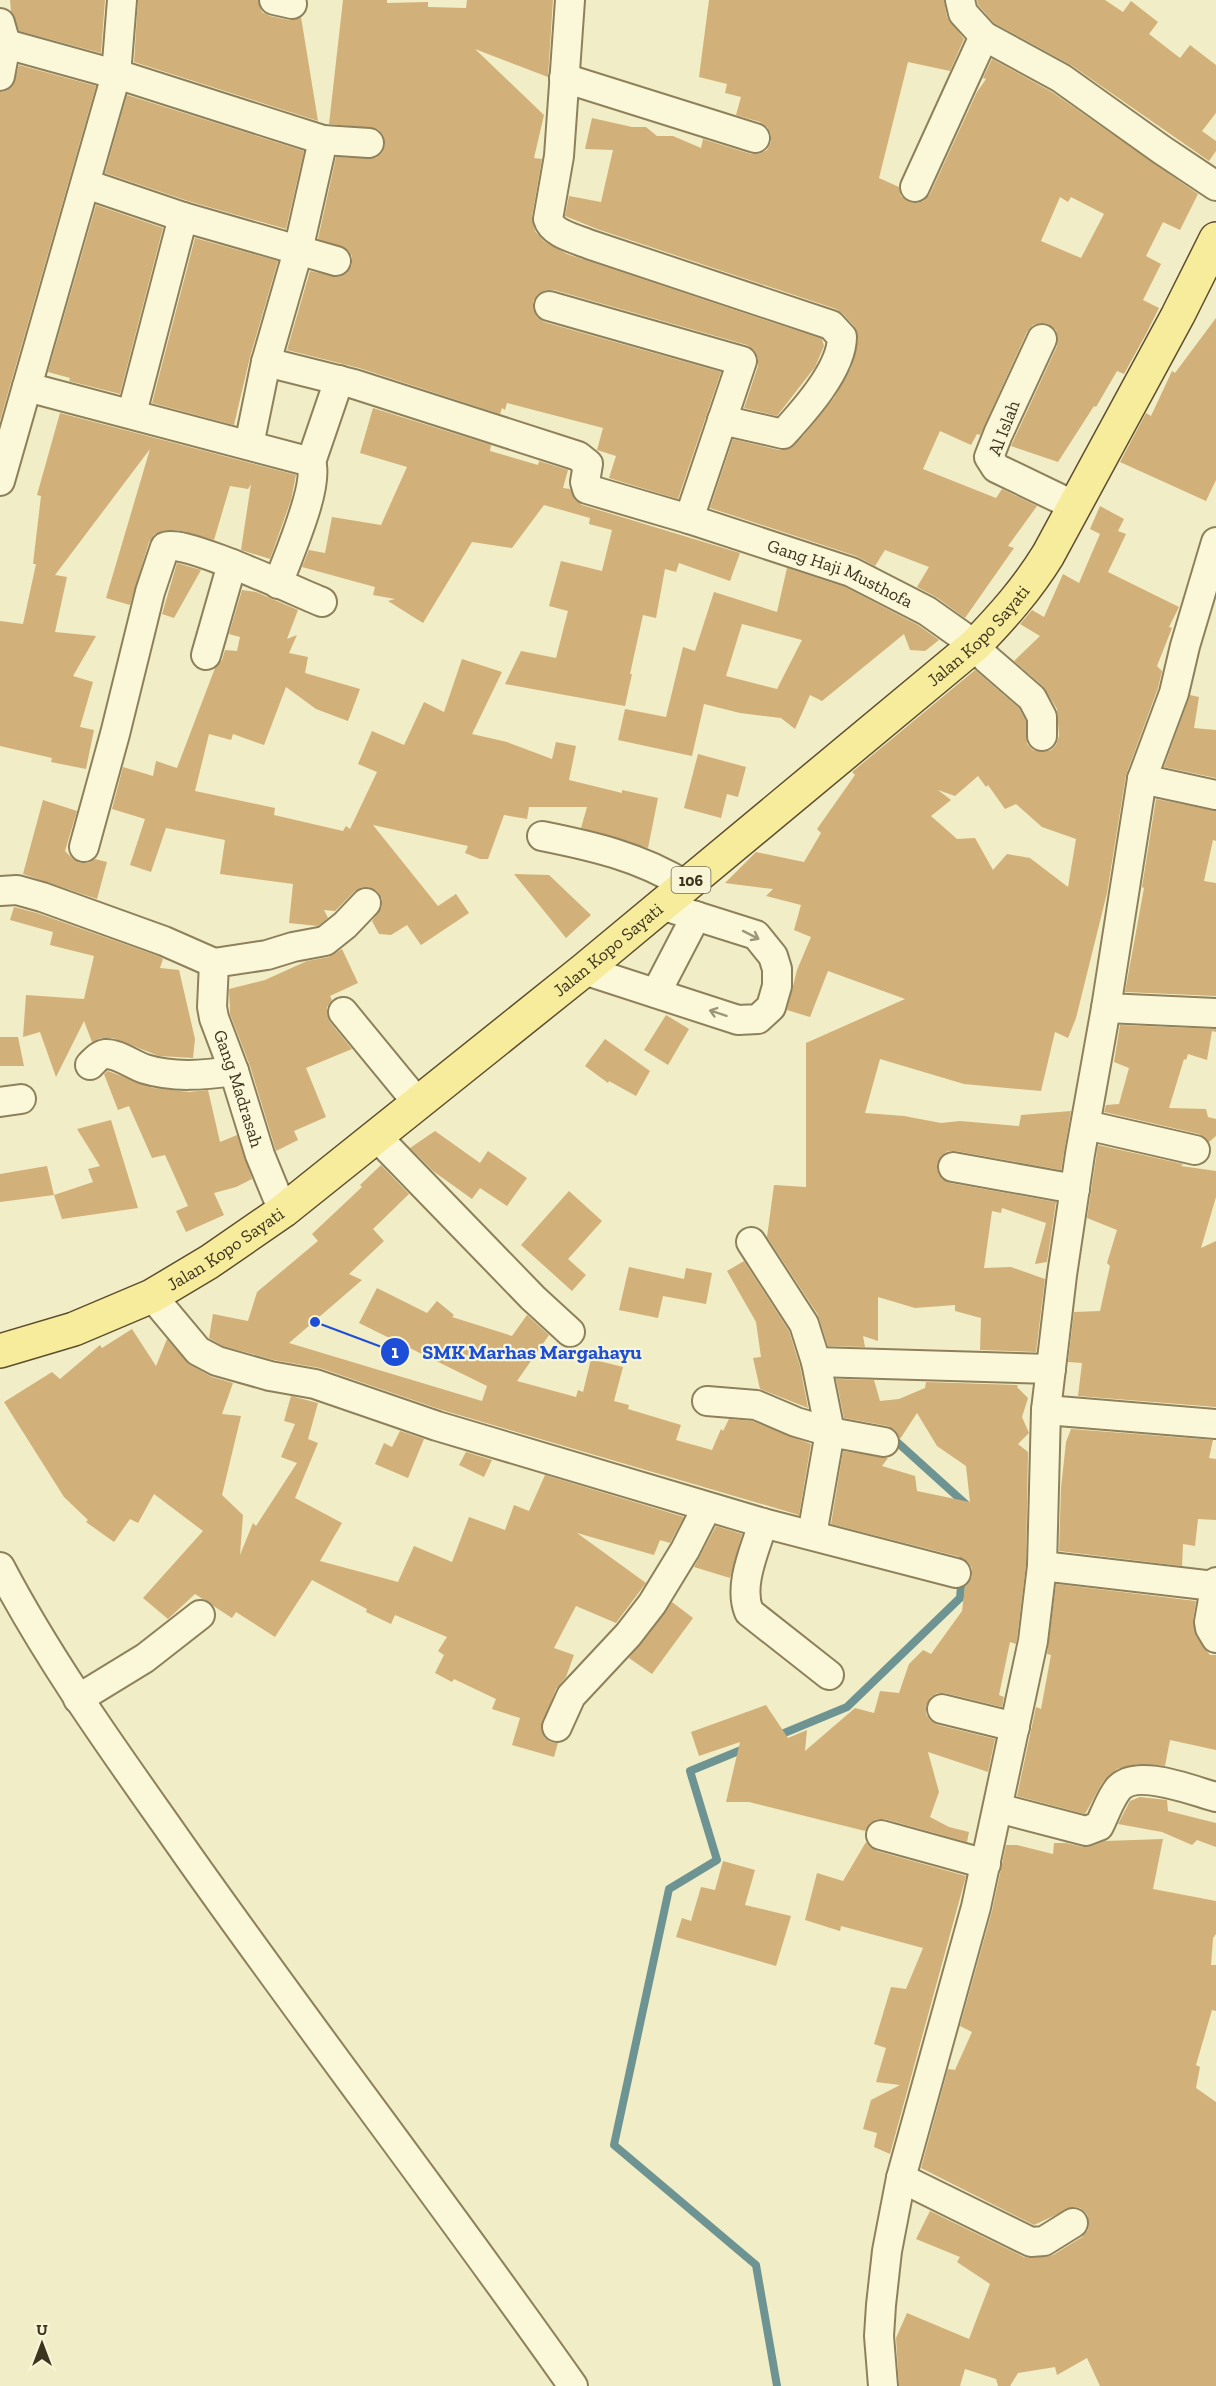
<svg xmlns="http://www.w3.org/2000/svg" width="1216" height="2386" viewBox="0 0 1216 2386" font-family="'Zilla Slab',serif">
<rect width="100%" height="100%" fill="#f1edc6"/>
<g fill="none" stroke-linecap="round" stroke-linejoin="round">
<path stroke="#6d9492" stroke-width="8" d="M897,1442L969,1507
M777,1736L847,1707L960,1598L964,1549
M746,1748L690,1771L717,1860L669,1889L614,2145L756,2265L777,2386"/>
</g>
<path fill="#d2b079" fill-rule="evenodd" d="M10,0H105L101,53L19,31L11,11Z
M138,0H258L262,12L270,16L289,20L301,17L318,121L134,62Z
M343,0H387V3L428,2V7L466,8L467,0H553L548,77L475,49L544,115L534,158L542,159L532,216L535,231L545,242L567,254L822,339L824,346L815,367L777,416L744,408L758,366V358L754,350L747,345L554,290H546L538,294L533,301V309L537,317L544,322L721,372L678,499L609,478L616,456L597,450L603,428L507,403L505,410L502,408L500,414L359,368L287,350L310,271L339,277L347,273L352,265V256L347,249L318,239L336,157L376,158L382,153L385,145L383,135L378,129L329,124Z
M709,0H944L947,17L964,39L950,71L908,62L879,178L899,187L901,196L909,202L917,203L924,201L930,194L977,92L986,79L983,78L992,59L1052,92L1198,194L1180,230L1163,222L1146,256L1161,264L1143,300L1159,308L1146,334L1124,374L1117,371L1096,407L1094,406L1058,462L1011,446L1057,346L1058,338L1056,330L1048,324L1041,323L1033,325L1027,332L980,435L977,434L971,445L940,431L923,469L996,498L1002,489L1037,506L1008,546L1014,548L965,618L936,597L917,587L929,567L885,550L875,566L856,556L710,508L733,439L779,450L788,449L804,435L834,398L851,368L858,339L854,326L843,314L836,309L597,229L565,216L569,196L601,202L613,150L585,149L592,118L632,127H646L657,136H673L701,148L703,139L751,154H759L767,150L771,142V134L767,127L760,122L736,115L741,97L725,93L727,84L699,77ZM1060,197L1068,202L1071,197L1104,214L1081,258L1041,241Z
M977,0H1105L1123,12L1131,1L1158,22L1149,34L1180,58L1190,45L1216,65V113L1202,131L1216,141V151L1209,161L1071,65L994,23L978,5Z
M19,65L96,86L0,421V92L6,91L13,86Z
M127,95L304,151L286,229L188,201L105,173Z
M96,205L163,228L120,394L69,381L70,378L48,372Z
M195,238L278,261L250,357L234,425L152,403Z
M1216,318V480L1206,501L1120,462L1146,413L1151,416L1172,371L1175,373Z
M373,408L491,445L490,451L538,465L539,461L568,470L563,488L570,489L575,500L582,505L740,553L730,581L679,563L676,572L665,569L656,618L643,615L630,674H632L625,706L505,684L521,651L556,658L568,611L549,606L561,561L602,571L612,530L589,524L590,518L544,505L512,548L472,542L423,623L388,601L395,599L373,595L375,587L302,567L309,550L325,553L332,517L381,525L407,467L360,453Z
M60,413L296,475L291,500L270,559L241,550L251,484L248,489L230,486L214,540L178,530L164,531L154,535L149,542L130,605L106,598L150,449L55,575L67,577L55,632L96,636L73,676L93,682L80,727L94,730L86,769L51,762L52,758L0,746V621L23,624L36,564H33L41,496L37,495Z
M1100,506L1124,519L1118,531L1126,534L1108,572L1179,607L1169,627L1172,628L1157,666L1162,671L1158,688L1126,775L1107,893L1076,1018L1068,1038L1055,1032L1041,1091L964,1084L880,1059L865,1113L904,1116L941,1123L960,1121L1019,1126L1021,1115L1071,1111L1061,1170L956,1151H948L941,1156L937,1165L938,1173L942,1179L950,1183L1056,1202L1047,1262L1035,1264L1046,1223L1002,1208L1001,1213L992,1211L984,1268L1011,1267L1045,1279L1036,1352L980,1350L981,1318L955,1311V1305L915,1308L878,1297V1341L863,1336L865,1347L828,1346L818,1315L767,1237L774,1185L806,1187V1043L905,999L828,971L810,1017L787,1010L797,970L811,937L794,930L801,905L766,896L773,889L725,883L756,852L804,862L821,833L817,829L855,775L852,772L975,670L1019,708L1026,721L1027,744L1033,750L1043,752L1051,750L1056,745L1059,736L1057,709L1043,686L1014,661L1040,636L1020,624L1032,610L1044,617L1063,574L1079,583L1100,534L1090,529ZM978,776L986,787L988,785L1005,809L1016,804L1042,827L1076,839L1068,887L1030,858L1007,854L993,870L975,838L957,839L931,816L951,800L938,790L955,796Z
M177,563L201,570L174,618L162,614Z
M787,568L845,587L918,625L939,640L925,651L910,650L904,634L822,701L810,695L795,729L781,718L740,713L704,704L692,756L618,740L625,709L666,717L683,647L695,651L714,592L777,612ZM742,624L802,640L777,689L726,676Z
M242,590L256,592L298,610L287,639L297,635L289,653L308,657L305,673L360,689L348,721L316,709L286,687L264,745L233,734L231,740L209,734L195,791L275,808L274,815L343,831L346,826L350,829L377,772L358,764L372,731L404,745L424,702L444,712L462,659L502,672L472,734L507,742L552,759L556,742L576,746L569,780L622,793V790L658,798L648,848L581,828L587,807H529L527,819L504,815L488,859H480L465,853L468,846L373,825L438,906L456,894L469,913L421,945L407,925L391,935L379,934L372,921L382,907V899L377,891L369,887H362L355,891L335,911L324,910L328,918L318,926L289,923L293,884L220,874L225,840L166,828L151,872L130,865L145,819L112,809L123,767L153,776L156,761L177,768L215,668L222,660L225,650L237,651L240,637L229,634Z
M1190,695L1199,697L1194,728L1216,730V778L1164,767Z
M698,754L746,767L738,797L727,794L721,818L684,808Z
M1156,799L1216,811V841L1213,840L1204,881L1216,883V996L1125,992L1144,888L1142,887Z
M43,800L77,811L65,851L73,859L80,863H88L95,859L107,862L97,899L23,874Z
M514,874L549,875L591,915L566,938Z
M14,907L37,913L158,956L163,959L160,968L179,970L195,1039L193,1058L159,1056L113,1038H101L92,1042L84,1021L56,1077L40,1032L23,1037L26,995L84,999L94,956L50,945L53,932L10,920Z
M342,949L358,983L330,996L332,1000L327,1007V1014L330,1022L352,1049L306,1068L326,1117L294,1131L298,1140L276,1151L250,1066L230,1014L229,989L265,980L307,961L329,957Z
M666,1015L689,1029L668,1065L644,1050Z
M1120,1025L1216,1029V1032L1212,1031L1207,1060L1188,1054L1186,1060L1184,1059L1169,1108L1206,1109L1208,1117L1216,1119V1136L1209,1142L1199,1134L1104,1112L1106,1105L1119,1104L1129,1068L1114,1062Z
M0,1037H18L24,1066H0Z
M605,1039L650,1071L636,1096L609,1081L608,1083L585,1066Z
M108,1071L153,1088L189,1092L208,1090L220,1142L237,1135L252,1179L236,1187L214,1193L224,1215L186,1232L176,1211L188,1206L165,1155L152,1158L129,1106L118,1110L104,1074Z
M111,1120L138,1208L62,1219L54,1195L93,1182L88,1169L100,1166L77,1129Z
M435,1131L480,1163L488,1151L527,1178L507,1206L480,1188L472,1199L433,1171L410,1148Z
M1098,1145L1183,1164L1181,1166L1216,1171V1197L1201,1248L1216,1241V1407L1078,1396L1082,1363L1068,1362L1074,1312L1100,1311L1110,1266L1107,1263L1117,1230L1087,1218Z
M381,1165L409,1194L373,1229L384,1241L349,1274L362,1280L289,1343L482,1401L487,1386L359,1323L377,1288L427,1313L437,1301L454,1315L452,1317L512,1336L527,1315L549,1335L517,1381L576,1397L578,1390L583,1392L591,1359L623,1367L614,1401L629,1405L628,1409L681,1425L676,1440L712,1450L721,1429L723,1431L729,1419L752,1421L811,1444L799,1515L442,1410L320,1368L274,1360L223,1346L209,1338L213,1314L248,1321L257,1292L318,1241L312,1234L362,1187L360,1185Z
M47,1166L54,1195L0,1202V1174Z
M569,1191L602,1221L568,1259L586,1275L572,1291L521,1245Z
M744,1261L789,1331L800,1366L808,1408L760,1389L753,1358L761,1357L756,1322L727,1271Z
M629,1267L684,1279L686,1268L712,1273L706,1304L663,1296L658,1318L619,1310Z
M132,1329L156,1366L167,1339L190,1365L212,1377L233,1383L222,1414L241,1416L222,1495L243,1515L240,1555L253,1523L256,1526L297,1463L281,1457L295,1424L284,1421L291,1396L318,1403L308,1439L318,1443L295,1498L342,1523L320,1561L398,1582L414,1546L452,1562L469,1517L505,1530L514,1505L529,1511L545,1475L684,1517L670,1543L660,1540L654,1555L577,1533L646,1583L616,1623L576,1606L554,1648L574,1655L566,1677L556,1689L541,1728L544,1737L550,1742L558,1743L554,1757L512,1745L520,1718L492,1709L496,1699L454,1679L452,1682L435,1673L444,1655L438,1651L447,1637L395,1615L391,1624L366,1612L367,1609L312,1580L275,1637L236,1612L232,1618L195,1594L168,1619L143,1598L203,1531L154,1494L138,1523L130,1519L114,1542L86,1522L88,1520L64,1497L4,1402L52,1372L60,1379L100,1345L102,1348Z
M836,1379L874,1380L880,1401L899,1399L925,1388L926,1382L1018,1385L1017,1387L1028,1398L1022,1417L1029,1433L1018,1444L1028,1452L1026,1565L1017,1638L1016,1644L1010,1642L999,1695L1004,1697L1002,1707L945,1693H937L931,1697L926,1706V1714L930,1720L938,1725L995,1739L988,1772L928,1752L939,1792L930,1817L949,1827L969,1832L967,1842L885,1819H877L870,1823L865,1831L749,1802H726L740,1742L699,1756L691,1732L766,1705L788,1738L807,1730L805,1751L855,1708L874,1713L880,1691L899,1693L909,1664L923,1650L931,1654L962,1611L965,1586L972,1577V1568L967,1561L960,1557L831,1524L843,1451L888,1458L882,1466L915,1476L917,1491L970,1502L966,1466L937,1446L917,1413L900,1439L895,1430L888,1426L844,1418Z
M1071,1429L1213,1440L1209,1458L1216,1459V1520L1198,1519L1195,1546L1183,1544L1182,1566L1059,1551L1061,1488L1066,1442Z
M400,1431L424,1439L408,1478L375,1464L384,1443L392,1447Z
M466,1452L492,1460L484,1477L459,1465Z
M716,1526L742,1534L730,1578L694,1567Z
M1056,1584L1196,1601L1193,1620L1196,1636L1210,1655H1216V1750L1170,1740L1165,1766L1138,1764L1117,1769L1102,1783L1085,1814L1017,1796L1036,1707L1041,1709L1051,1655L1047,1654Z
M672,1602L693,1618L652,1674L629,1658Z
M1140,1797L1167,1800L1168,1811L1216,1823V1847L1197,1840L1192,1845L1162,1832L1118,1824L1130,1801Z
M1163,1839L1153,1889L1216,1901V1934L1213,1938L1211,1965H1216V2011L1212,2010L1196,2065L1200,2067L1196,2088L1216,2102V2386H1100L1087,2358L1057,2375L1055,2367L1018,2373L1010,2386H998L996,2379L965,2369L960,2386H899L896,2338L907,2313L969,2339L990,2284L957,2262L960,2257L916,2239L930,2211L1024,2257L1032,2258L1053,2255L1082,2237L1088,2230L1089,2223L1087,2214L1080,2208L1073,2207L1034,2225L921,2168L948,2069L955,2070L972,2032L960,2026L992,1911L1006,1845H1017L1053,1854L1054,1843H1066L1083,1847L1092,1846L1105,1841Z
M866,1842L870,1847L877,1851L966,1876L890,2154L874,2147L877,2133L863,2129L871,2100L900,2085L876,2082L886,2048L874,2044L891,1987L906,1989L923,1948L841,1926L840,1931L805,1920L817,1873L843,1881Z
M723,1861L755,1870L745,1905L791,1916L776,1966L676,1937L682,1918L691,1921L701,1887L715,1890Z"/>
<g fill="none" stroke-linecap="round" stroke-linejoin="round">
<g stroke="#8e805a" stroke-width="32">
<g id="minor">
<path d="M274,0L292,4"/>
<path d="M570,0L559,156L548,219C552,234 577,239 591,245L831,325L842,337C842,369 804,411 783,434L722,420"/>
<path d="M960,0L963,13L984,36L1061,78L1162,150L1216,186"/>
<path d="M0,23L6,44L0,76"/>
<path d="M6,44L129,78L323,140L369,143"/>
<path d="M564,78L755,138"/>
<path d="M86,184L183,217L336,261"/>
<path d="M915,187L984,36"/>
<path id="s1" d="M549,306L742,361L689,519L851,572L927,611L975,645L987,659L1032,698L1042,717V736"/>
<path d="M1042,339L998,434L989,457L996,468L1075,506"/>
<path d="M266,362L354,384L578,456L588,464L585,482L587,489L689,519"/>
<path d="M27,387L311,462C320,486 287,558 278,584"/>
<path d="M132,413L183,217"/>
<path d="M249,445L266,362L298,251L323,140"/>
<path d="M311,462L339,380"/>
<path d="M0,481L116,75L122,0"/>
<path d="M206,655L232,564"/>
<path d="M1142,779L1216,795"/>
<path d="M542,836C592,846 641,857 685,885"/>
<path d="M84,847L115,734L150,592L165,547C180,537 299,593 322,602"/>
<path d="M0,891L17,890L42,897L164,941L214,963L267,955L293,947L325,941L345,925L366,903"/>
<path id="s2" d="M214,963L212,1007L214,1018L234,1071L260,1155L283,1211"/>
<path d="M584,970L738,1020L758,1019L771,1007L777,986V969L773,956L756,935L661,905"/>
<path d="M656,993L696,916"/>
<path d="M1106,1008L1216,1013"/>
<path d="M343,1012L417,1102"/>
<path d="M90,1065C94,1061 99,1055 105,1054C117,1053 133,1065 145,1069C174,1078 204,1075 234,1071"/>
<path d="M0,1102L21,1099"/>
<path d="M1086,1125L1195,1150"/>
<path d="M376,1136L533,1298L570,1332"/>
<path d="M953,1167L1075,1189"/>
<path d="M751,1242L804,1324L816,1362L830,1432L812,1535"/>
<path d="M152,1296L198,1351L217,1361L270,1376L315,1384L437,1426L763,1523"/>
<path d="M816,1362L1051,1369"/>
<path d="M707,1401L756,1405L796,1422L830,1432L884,1442"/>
<path d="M1046,1410L1216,1424"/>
<path d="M1042,1566L1214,1586"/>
<path d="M0,1567C53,1668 121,1760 186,1853C313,2033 447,2207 573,2386"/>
<path d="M1216,1582L1209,1622L1210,1628L1216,1638"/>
<path d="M829,1675L749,1612C738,1585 755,1550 763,1523L956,1573"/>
<path d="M78,1699L145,1658L200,1615"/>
<path d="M942,1709L1015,1727"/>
<path d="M557,1727L571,1696L628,1635L652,1604L685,1550L707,1507"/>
<path d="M998,1808L1086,1831L1099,1826C1105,1814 1110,1799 1118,1789C1136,1767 1193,1791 1216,1797"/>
<path d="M881,1835L986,1864"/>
<path d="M901,2178L1031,2242L1044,2241L1073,2223"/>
<path d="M883,2386L879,2336L881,2305L887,2251L901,2178L976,1907L1033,1641L1042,1566L1046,1410L1062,1275L1080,1154L1106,1008L1142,779L1174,693L1185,646L1216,542"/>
</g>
</g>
<g stroke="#5c4d2e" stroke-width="36">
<g id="major">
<path id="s3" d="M0,1351L74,1329L152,1296L209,1262L283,1211L584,970L975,645C1003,616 1027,589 1048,555L1178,315L1216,239"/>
</g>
</g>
<use href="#minor" stroke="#fbf8da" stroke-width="28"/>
<use href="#major" stroke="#f6ec9c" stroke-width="33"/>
</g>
<defs><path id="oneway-shaft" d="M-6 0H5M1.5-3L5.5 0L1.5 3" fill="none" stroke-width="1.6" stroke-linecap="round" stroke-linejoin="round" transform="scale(1.5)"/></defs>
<g stroke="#9c967c">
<use href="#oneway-shaft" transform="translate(751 935) rotate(27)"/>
<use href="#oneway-shaft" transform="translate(718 1013) rotate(-162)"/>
</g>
<g text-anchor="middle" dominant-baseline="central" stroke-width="4.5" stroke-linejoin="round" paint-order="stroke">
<rect fill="#f8f5d6" stroke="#756e56" stroke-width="1.5" x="671.5" y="867" width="39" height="26" rx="4.5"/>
<g font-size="16" font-weight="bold" fill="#3d341f">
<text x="691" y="880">106</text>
</g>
<g font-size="18" fill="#3d341f" stroke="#f8f5d6">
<text transform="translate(1004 428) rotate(-69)">Al Islah</text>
<text stroke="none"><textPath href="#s1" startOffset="528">Gang Haji Musthofa</textPath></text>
<text stroke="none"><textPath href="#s3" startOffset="1221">Jalan Kopo Sayati</textPath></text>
<text stroke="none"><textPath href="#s3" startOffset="735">Jalan Kopo Sayati</textPath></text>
<text stroke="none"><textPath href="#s2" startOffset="130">Gang Madrasah</textPath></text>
<text stroke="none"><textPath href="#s3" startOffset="249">Jalan Kopo Sayati</textPath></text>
</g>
</g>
<path fill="none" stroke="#1d4ed8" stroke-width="2" d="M315 1322L395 1352"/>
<g fill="#1d4ed8" stroke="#f8f5d6" stroke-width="2">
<circle cx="315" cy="1322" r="6"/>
<circle cx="395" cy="1352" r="15"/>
</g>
<g font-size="18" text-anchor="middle" font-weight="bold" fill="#fff">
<text x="395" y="1358">1</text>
</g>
<g font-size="20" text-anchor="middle" font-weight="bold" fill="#1d4ed8" stroke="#f8f5d6" stroke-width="4.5" stroke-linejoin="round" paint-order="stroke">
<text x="532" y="1359">SMK Marhas Margahayu</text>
</g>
<g transform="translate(42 2344)" stroke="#f8f5d6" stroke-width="4.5" paint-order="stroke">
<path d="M0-4.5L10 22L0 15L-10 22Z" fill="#3d341f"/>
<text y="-9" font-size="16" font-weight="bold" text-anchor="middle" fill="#3d341f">U</text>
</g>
</svg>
